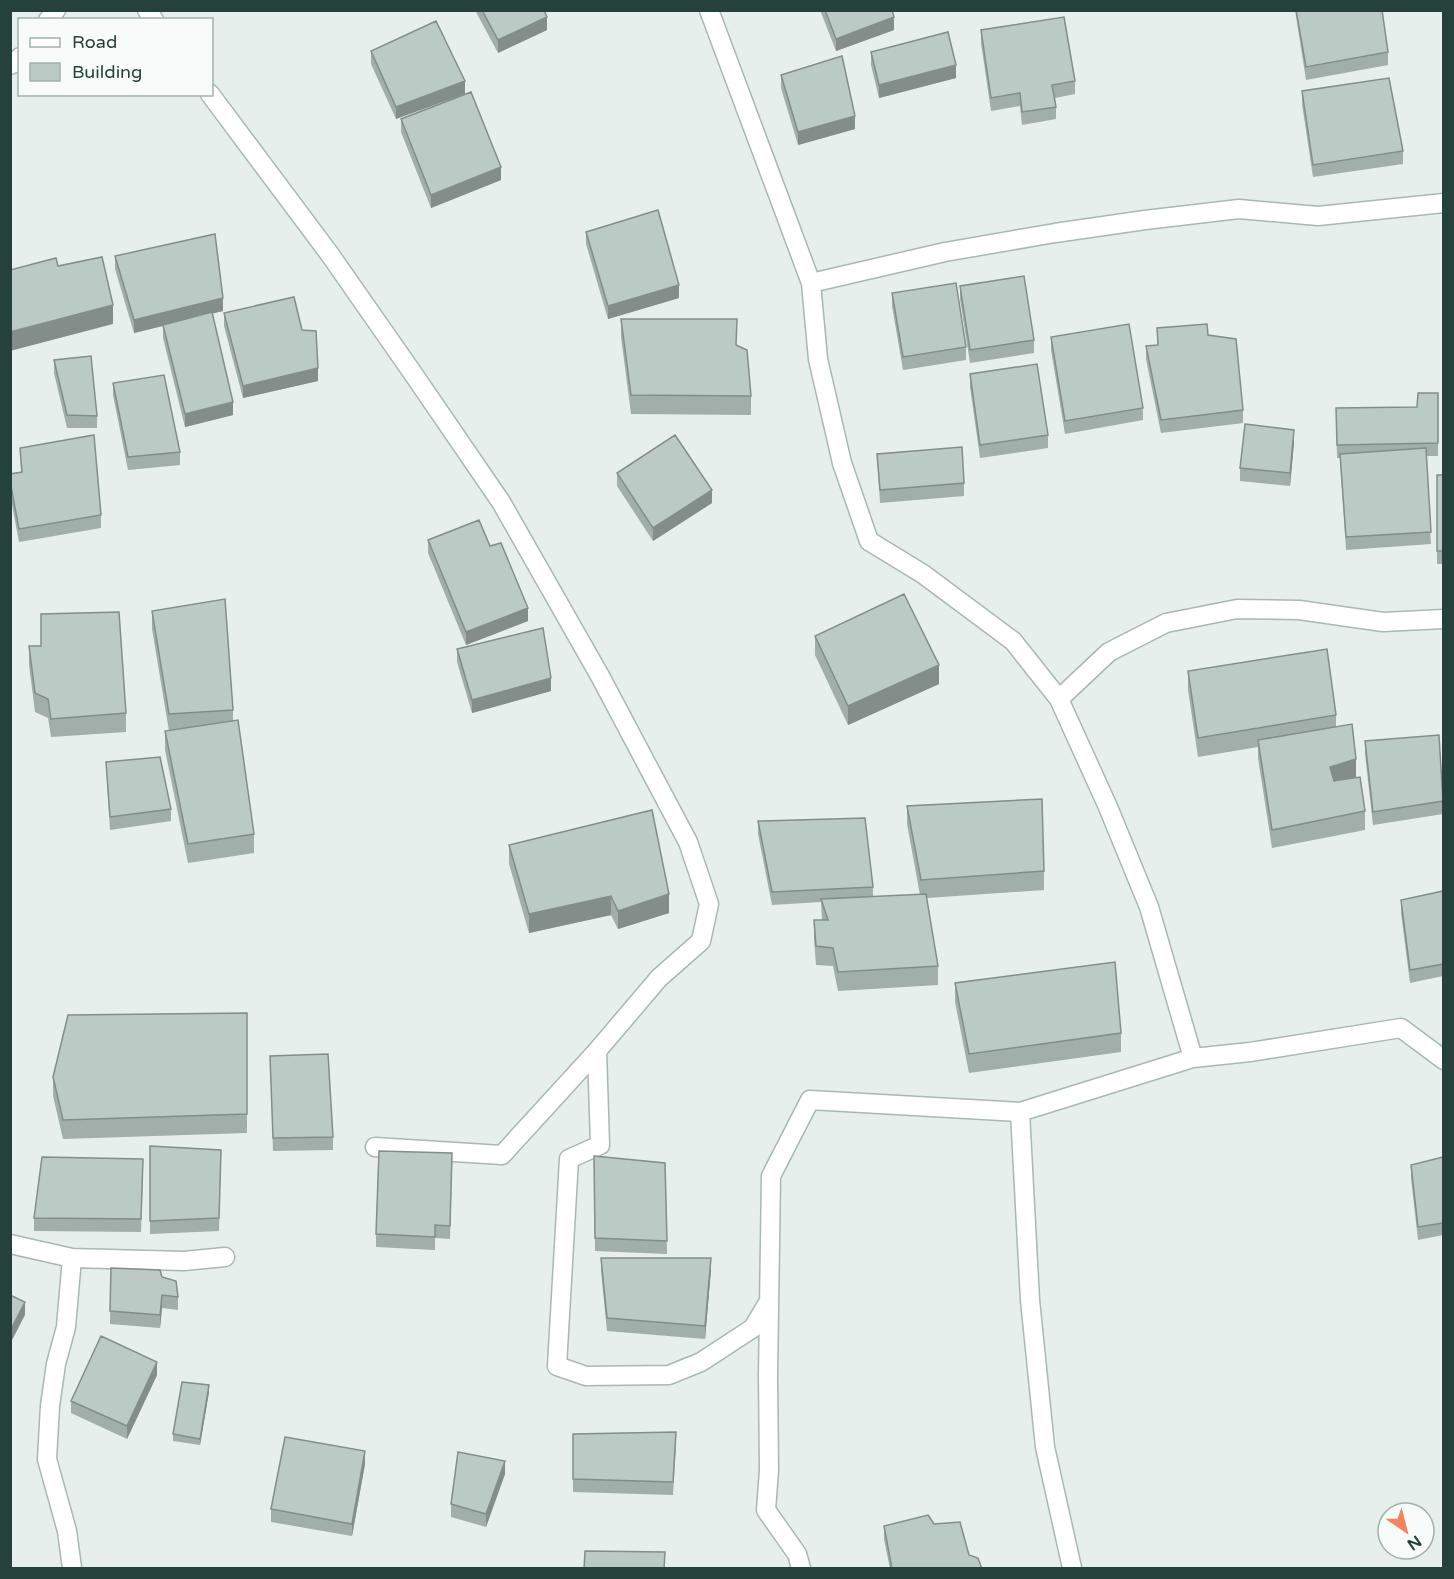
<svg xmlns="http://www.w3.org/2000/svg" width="1454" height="1579" viewBox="0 0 1454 1579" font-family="'Varela Round',sans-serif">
<rect width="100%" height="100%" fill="#e6efeb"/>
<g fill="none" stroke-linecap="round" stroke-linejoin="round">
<g stroke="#a8b8b2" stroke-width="21">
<path id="street" d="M147,10L154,20
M709,10L811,283
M48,20L56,10
M10,65L15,63L20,57
M210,94L331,256L414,375L501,502L600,676L688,842L709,904L701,941L659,978L597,1051L502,1155L375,1147
M1444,203L1318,216L1239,209L1145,220L1055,233L945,252L811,283L818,359L842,463L869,541L923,574L1013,641L1059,699L1108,807L1149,907L1193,1058L1250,1052L1401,1028L1444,1060
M1059,699L1109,652L1166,623L1237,609L1299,610L1383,622L1444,619
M597,1051L600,1145L569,1159L557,1366L586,1376L669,1375L701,1362L753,1328L768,1303
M10,1244L72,1258L184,1261L225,1257
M72,1568L67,1531L47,1459L50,1406L56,1364L66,1327L72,1258
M801,1568L797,1554L766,1510L769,1470L768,1376L771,1176L810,1100L1020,1112
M1072,1568L1045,1447L1030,1300L1020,1112L1193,1058"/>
</g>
<use href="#street" stroke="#fff" stroke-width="18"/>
</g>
<path fill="#a1aea9" d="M475,10H544L547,30L498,53Z
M820,10H892L894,30L836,51Z
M1295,10H1382L1388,52V65L1306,80Z
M436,21L396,119L371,64V51Z
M981,30L1075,81V94L1055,98L1056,107V119L1022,125L1020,106L991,111L981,43Z
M871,52L956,78L879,98L871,65Z
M781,75L855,129L798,145L781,88Z
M1302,91L1403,151V164L1313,177L1302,104Z
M401,119L501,180L431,208L401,132Z
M586,232L679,298L608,319L586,244Z
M115,256L223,311L212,313L233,415L185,427L163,338V326L134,333L115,269Z
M960,286L1034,340V353L970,363L960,299Z
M892,293L966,347V360L903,370L892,306Z
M224,313L302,330L318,381L243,398L224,326Z
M621,319L751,396V415L631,414L621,337Z
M1157,328L1208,335L1243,410V423L1161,433L1146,359V346L1157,345Z
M1051,337L1143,408V420L1065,434L1051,350Z
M54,360L97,416V428H67L54,373Z
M970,374L1048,435V448L980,458L970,387Z
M113,383L180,452V465L128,470L113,395Z
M1438,393V456H1426L1431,544L1346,550L1340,458H1337L1336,408L1417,407Z
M1294,443L1290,486L1240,481V468Z
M20,448L101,515V528L19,542L10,494V474L21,472Z
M877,454L964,483V496L880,503Z
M617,473L712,503L653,541L617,486Z
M1437,475H1443V564H1437Z
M428,540L490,546L528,621L466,645L428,553Z
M152,611L233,710V721L254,834V853L188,863L165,750V731H169L152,629Z
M815,636L939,684L848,725L815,655Z
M29,646L126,713V732L51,737L48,718L35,712L29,665Z
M457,649L551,691L472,713L457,662Z
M1188,671L1336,715V726L1356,778L1365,811V830L1272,848L1258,758V747L1198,757L1188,690Z
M1365,741L1443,801V814L1373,825L1365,754Z
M106,762L171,809V821L110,830Z
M907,806L1044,871V890L927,898L938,966V985L838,991L833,966L816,965L814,939V920H822L821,902L772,905L758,834V821L873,887V897L920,895L907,824Z
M509,845L669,913L618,929L611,915L529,933L509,864Z
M1443,891V976L1410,983L1401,913V900Z
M955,983L1121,1033V1052L969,1073L955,1002Z
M247,1013V1133L63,1139L53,1096V1077Z
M270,1056L333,1137V1150L273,1151Z
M150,1146L221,1150L219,1231L150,1234Z
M594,1156L665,1163L667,1254L595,1251Z
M1443,1157V1235L1418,1240L1411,1178V1165Z
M452,1165L450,1239L435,1238V1250L376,1247V1234Z
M143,1172L141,1232L34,1231V1218Z
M601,1258L711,1270L705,1339L607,1331L601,1271Z
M111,1268L162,1277L178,1297V1310L162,1308L160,1328L110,1324Z
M157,1375L127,1439L71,1413V1401Z
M209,1392L200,1445L173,1441V1434Z
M573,1434L676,1445L673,1495L573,1492Z
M365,1464L352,1536L271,1522V1509Z
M505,1474L486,1527L451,1517V1504Z
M934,1524L969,1555L982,1569H890L884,1539V1526Z"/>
<path fill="#838d89" d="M547,17V30L498,53V40Z
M894,17V30L836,51V39Z
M956,65V78L879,98V85Z
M465,81V94L396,119V107Z
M855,116V129L798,145V132Z
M501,167V180L431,208V195Z
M679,285V298L608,319V306Z
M223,298V311L134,333V320Z
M113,305V324L10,351V332Z
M318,368V381L243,398V386Z
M233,402V415L185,427V414Z
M1294,430V443L1290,486V473Z
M712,490V503L653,541V528Z
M528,608V621L466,645V632Z
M939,665V684L848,725V706Z
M551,678V691L472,713V700Z
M1356,759V778L1330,785V767Z
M669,894V913L618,929V911Z
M611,896V915L529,933V914Z
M711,1258V1270L705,1339V1326Z
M162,1295V1308L160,1328V1315Z
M25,1302V1315L10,1344V1331Z
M157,1362V1375L127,1439V1426Z
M209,1385V1392L200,1445V1439Z
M365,1451V1464L352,1536V1524Z
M505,1461V1474L486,1527V1514Z"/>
<path fill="#bbcac4" stroke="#838d89" stroke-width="1.5" d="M482,10H544L547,17L498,40Z
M825,10H892L894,17L836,39Z
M1296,10H1382L1388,52L1306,67Z
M1064,17L1075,81L1052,85L1056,107L1022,112L1020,93L991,98L981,30Z
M436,21L465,81L396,107L371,51Z
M948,32L956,65L879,85L871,52Z
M842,56L855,116L798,132L781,75Z
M1389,78L1403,151L1313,165L1302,91Z
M471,92L501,167L431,195L401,119Z
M658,210L679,285L608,306L586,232Z
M215,234L223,298L134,320L115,256Z
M102,257L113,305L10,332V270L56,258L58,266Z
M1024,276L1034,340L970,350L960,286Z
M956,283L966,347L903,357L892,293Z
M294,297L302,330L316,331L318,368L243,386L224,313Z
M212,312L233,402L185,414L163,325Z
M621,319H737L736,345L747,350L751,396L631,395Z
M1129,324L1143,408L1065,421L1051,337Z
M1207,324L1208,335L1236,339L1243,410L1161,420L1146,346L1158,345L1157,328Z
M91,356L97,416L67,415L54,360Z
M1037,364L1048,435L980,445L970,374Z
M164,375L180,452L128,457L113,383Z
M1418,393H1438V443L1337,445L1336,408L1417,407Z
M1245,424L1294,430L1290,473L1240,468Z
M94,435L101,515L19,529L10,481V474L22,472L20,448Z
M675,435L712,490L653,528L617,473Z
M962,447L964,483L880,490L877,454Z
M1426,448L1431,532L1346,537L1340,454Z
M1437,475H1443V551H1437Z
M479,520L490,546L501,543L528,608L466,632L428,540Z
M904,594L939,665L848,706L815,636Z
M225,599L233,710L169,714L152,611Z
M119,612L126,713L51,719L48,699L35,693L29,646H41V614Z
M543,628L551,678L472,700L457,649Z
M1327,649L1336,715L1198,738L1188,671Z
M238,720L254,834L188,844L165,731Z
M1352,724L1356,759L1330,767L1334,781L1360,777L1365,811L1272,830L1258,740Z
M1439,735L1443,801L1373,812L1365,741Z
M160,757L171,809L110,817L106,762Z
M1042,799L1044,871L921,880L907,806Z
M652,810L669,894L618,911L611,896L529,914L509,845Z
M865,818L873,887L772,892L758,821Z
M1443,891V964L1410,970L1401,900Z
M926,894L938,966L838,972L833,948L816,946L814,920H828L821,899Z
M1115,962L1121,1033L969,1054L955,983Z
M247,1013V1114L63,1120L53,1077L68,1015Z
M328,1054L333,1137L273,1138L270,1056Z
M150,1146L221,1150L219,1218L150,1221Z
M379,1151L452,1153L450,1226L435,1225V1237L376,1234Z
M594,1156L665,1163L667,1241L595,1238Z
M42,1157L143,1159L141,1219L34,1218Z
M1443,1157V1223L1418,1227L1411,1165Z
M601,1258H711L705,1326L607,1318Z
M111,1268L160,1270L162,1277L176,1281L178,1297L162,1295L160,1315L110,1311Z
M10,1295L25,1302L10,1331Z
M101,1336L157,1362L127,1426L71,1401Z
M182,1382L209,1385L200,1439L173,1434Z
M676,1432L673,1482L573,1479V1434Z
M285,1437L365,1451L352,1524L271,1509Z
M458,1452L505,1461L486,1514L451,1504Z
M928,1515L934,1524L960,1522L969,1555L978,1558L982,1569H892L884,1526Z
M585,1551L665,1552L664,1569H584Z"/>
<rect width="1454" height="1579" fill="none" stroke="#24423a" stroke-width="24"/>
<rect x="18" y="18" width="195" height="78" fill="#f7fbf9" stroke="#a3b1ad" stroke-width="1.5"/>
<rect x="30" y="38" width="30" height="9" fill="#ffffff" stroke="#a3b1ad" stroke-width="1.5"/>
<text x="72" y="48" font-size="18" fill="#24423a">Road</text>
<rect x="30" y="63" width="30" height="18" fill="#bbcac4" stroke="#a3b1ad" stroke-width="1.5"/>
<text x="72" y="78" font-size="18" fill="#24423a">Building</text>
<g transform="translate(1406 1531) rotate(145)"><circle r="28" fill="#f7fbf9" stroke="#a3b1ad" stroke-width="1.5"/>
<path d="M0-4.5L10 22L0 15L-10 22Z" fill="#f4845f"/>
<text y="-9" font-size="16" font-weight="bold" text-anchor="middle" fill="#24423a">N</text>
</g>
</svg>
